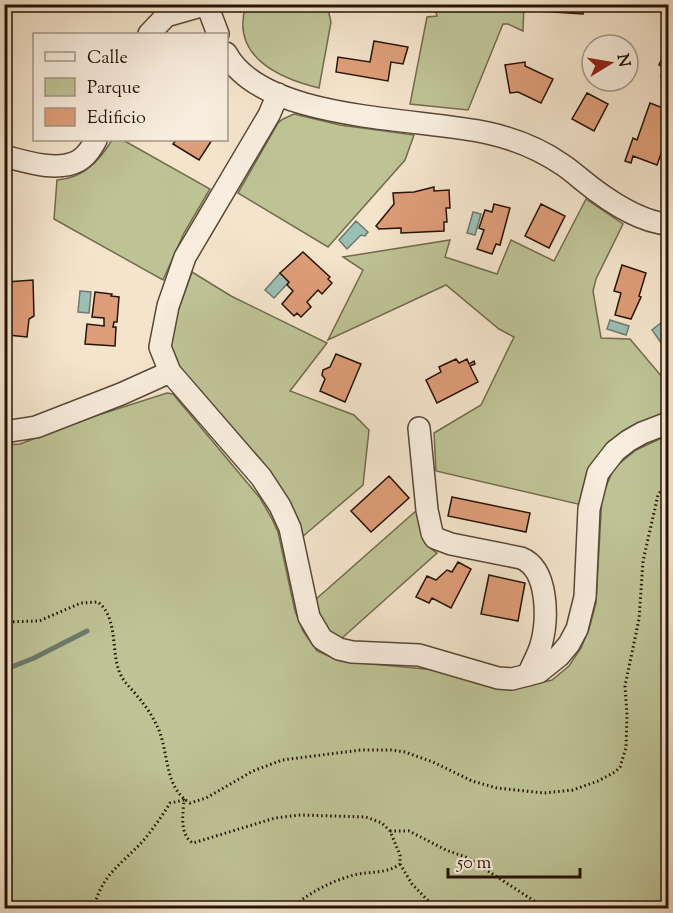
<svg xmlns="http://www.w3.org/2000/svg" width="673" height="913" viewBox="0 0 673 913" font-family="'Sorts Mill Goudy',serif">
<rect width="100%" height="100%" fill="#f4e4cc"/>
<filter id="stains"><feTurbulence type="fractalNoise" baseFrequency=".00333" numOctaves="4"/><feColorMatrix values="0 0 0 0 .2 0 0 0 0 .09 0 0 0 0 .02 0 0 0 .5 -.17"/></filter>
<radialGradient id="worn" r=".72"><stop offset=".6" stop-color="#630" stop-opacity="0"/><stop offset="1" stop-color="#630" stop-opacity=".3"/></radialGradient>
<path fill="#bec396" stroke="#726b4d" stroke-width="1.5" d="M246,5H327L331,22L319,88C278,78 230,56 246,5Z
M434,5H524L523,31L508,24H503L468,110L410,104L427,17L437,16Z
M294,114L340,125L414,135L405,160L328,247L238,193L278,123L283,119Z
M112,140H123L210,189L184,233L163,280L54,219L57,180C84,178 99,161 112,140Z
M586,199L623,224L596,279L593,291L601,338L630,339L668,384V413L654,417L582,505L436,471L434,433L481,405L514,337L499,329L446,285L328,340L363,270L343,257L450,240L445,257L497,274L511,240L554,261Z
M192,272L231,296L327,343L290,391L354,415L369,430L363,485L301,538L179,367L170,348L174,322Z
M167,393L173,394L260,498L271,517L278,532L295,611L303,631L317,651L340,661L436,670L514,689L552,680L569,666L581,648L589,629L596,603L602,496L614,468L636,450L668,435V908H5V445L20,444L95,416Z
M417,510C419,527 421,543 437,553L341,639C324,634 319,615 315,600Z"/>
<path fill="#9cbfb5" stroke="#6c7a6e" stroke-width="1.5" d="M473,212L481,214L475,235L467,233Z
M356,221L368,232L365,236L361,235L347,249L339,240Z
M280,273L289,282L274,298L265,290Z
M80,291L91,292L89,313L78,312Z
M610,320L629,326L626,335L607,329Z
M662,322L668,332V344L664,347L652,330Z"/>
<g fill="none" stroke-linecap="round" stroke-linejoin="round">
<path stroke="#6c7a6e" stroke-width="5" d="M4,670L34,658L87,631"/>
</g>
<path fill="#de9d79" stroke="#251304" stroke-width="1.5" d="M370,4H419V7L370,10Z
M539,4H584L583,14L539,11Z
M374,41L408,47L403,64L391,62L388,81L336,72L338,57L370,62Z
M664,54L668,56V81L661,77L665,68L659,65Z
M525,62V66L553,79L541,103L518,92L510,93L505,65Z
M587,93L608,104L594,131L572,119Z
M650,103L668,110L666,140L657,165L633,156L631,163L625,161L633,138L637,140Z
M176,140H212L199,160L173,144Z
M434,187V191L449,190L450,208H446L447,222H444V231L401,233V228L379,229L376,226L394,204L393,193L414,192Z
M494,204L510,208L500,245L496,244L492,254L477,249L484,230L479,228L485,210L492,212Z
M541,204L565,216L549,248L525,236Z
M303,252L330,277L328,279L332,283L322,294L318,290L307,302L311,307L301,317L297,313L294,316L282,304L293,291L287,285L289,282L280,273Z
M622,265L646,273L639,296L641,297L631,319L615,315L621,293L614,291Z
M33,280L34,316L29,319L27,337L8,335L9,311H6V282Z
M95,292L112,294L111,296L119,297L117,322H114L113,327H116L115,346L85,344L87,324L104,326V318L92,317Z
M336,354L361,364L345,402L320,391L325,379L322,375L323,370L330,367Z
M456,359L459,363L467,359L469,364L474,361L475,364L470,366L478,382L437,403L426,380L441,372L439,367Z
M389,476L409,498L371,532L351,511Z
M452,497L530,513L526,532L448,516Z
M458,562L471,569L451,608L432,598L429,603L416,597L427,576L436,580L447,570L452,572Z
M489,575L525,583L518,621L481,614Z"/>
<g fill="none" stroke-linecap="round" stroke-linejoin="round">
<g stroke="#594736" stroke-width="24">
<path id="minor" d="M207,5L218,34
M149,34L166,16L208,4
M226,53C263,122 418,117 488,133C515,139 540,149 563,165C569,169 575,174 581,179C604,198 639,222 668,224
M278,94L269,115L185,257L168,306L160,347L170,372L261,477L280,506L290,528L309,617L322,639L339,649L352,652L419,655L498,678L512,679L539,672L559,656L569,644L577,629L585,597L589,509L598,473L615,451L628,441L642,433L668,423
M4,156C26,162 58,172 78,161C87,156 92,147 96,140
M419,428L427,510L432,533L435,538L451,544L521,558C549,569 548,620 541,645C538,655 532,665 528,675
M4,432L36,427L121,394L170,372"/>
</g>
<path stroke="#251304" stroke-width="3" stroke-dasharray="1.5 3" stroke-linecap="butt" d="M4,622L39,621L81,603L98,602C118,618 111,649 119,671C123,682 131,688 138,697C146,706 153,717 158,728C169,752 164,788 190,803L206,798L253,771L282,760L361,750H391L405,752L433,762L472,781L497,788L544,793L573,790L598,781L615,772L620,767L626,748L627,715L625,686L639,619L643,561L658,495L668,480
M390,831H409L446,850L468,858L545,908
M400,864L412,884L435,908
M94,908C101,875 122,864 143,841C153,829 162,816 170,803L184,800C183,813 179,835 193,843L275,818L300,815L366,817L382,823L390,831L400,855V864C387,874 370,871 354,875C331,881 309,893 291,908"/>
<use href="#minor" stroke="#f8edde" stroke-width="21"/>
</g>
<rect width="673" height="913" fill="none" stroke="#f4e4cc" stroke-width="24"/>
<rect x="6" y="6" width="661" height="901" fill="none" stroke="#251304" stroke-width="3"/>
<rect x="12" y="12" width="649" height="889" fill="none" stroke="#251304" stroke-width="1.5"/>
<rect x="33" y="33" width="195" height="108" fill="#f8edde" stroke="#a49687" stroke-width="1.5"/>
<rect x="45" y="52" width="30" height="9" fill="#f8edde" stroke="#a49687" stroke-width="1.5"/>
<text x="87" y="63" font-size="18" fill="#251304">Calle</text>
<rect x="45" y="78" width="30" height="18" fill="#bec396" stroke="#a49687" stroke-width="1.5"/>
<text x="87" y="93" font-size="18" fill="#251304">Parque</text>
<rect x="45" y="108" width="30" height="18" fill="#de9d79" stroke="#a49687" stroke-width="1.5"/>
<text x="87" y="123" font-size="18" fill="#251304">Edificio</text>
<g transform="translate(610 63) rotate(79)"><circle r="28" fill="#f8edde" stroke="#a49687" stroke-width="1.5"/>
<path d="M0-4.5L10 22L0 15L-10 22Z" fill="#8f2418"/>
<text y="-9" font-size="16" font-weight="bold" text-anchor="middle" fill="#251304">N</text>
</g>
<path d="M448 868v9h132v-9" fill="none" stroke="#251304" stroke-width="3"/>
<text x="457" y="868" font-size="18" fill="#251304" stroke="#f8edde" stroke-width="4.5" paint-order="stroke">50 m</text>
<rect width="100%" height="100%" filter="url(#stains)"/>
<rect width="100%" height="100%" fill="url(#worn)"/>
</svg>
